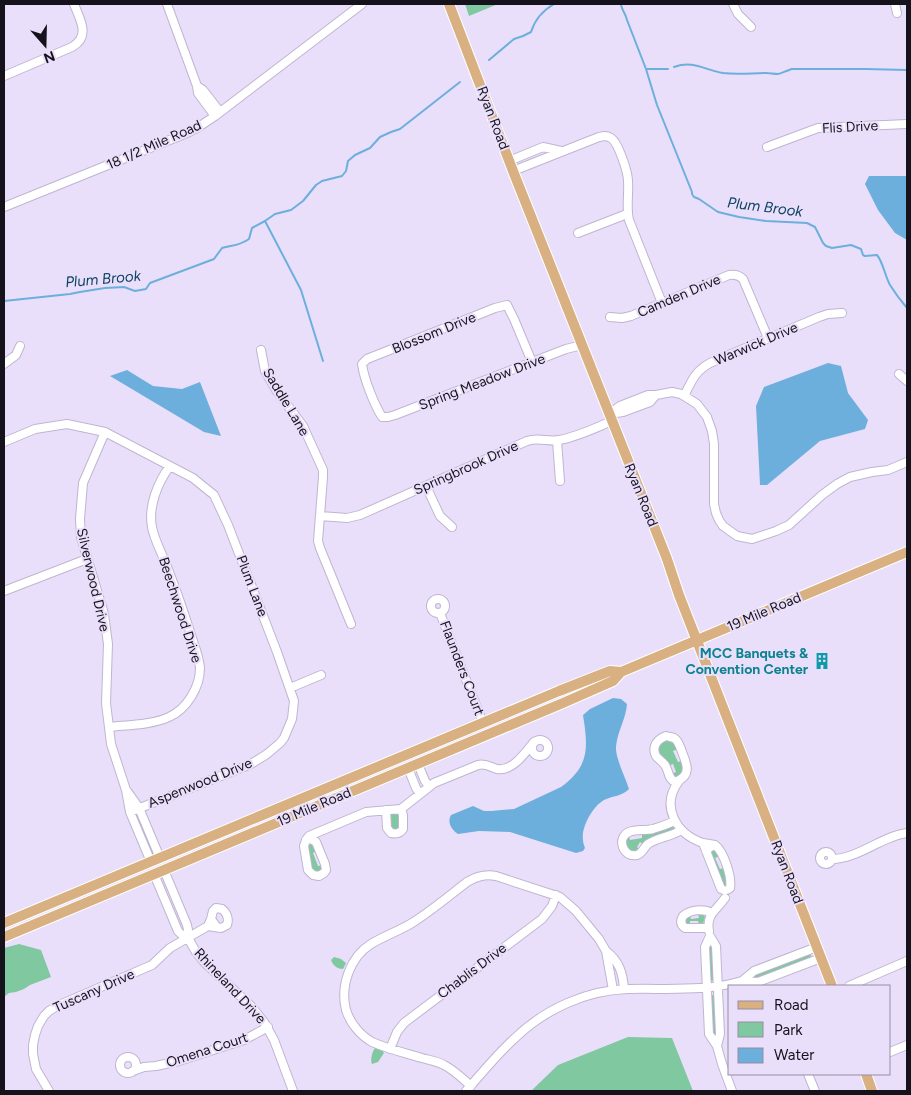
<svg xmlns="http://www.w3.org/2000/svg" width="911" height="1095" viewBox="0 0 911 1095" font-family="Figtree,sans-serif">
<rect width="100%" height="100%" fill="#eadffb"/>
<path fill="#80c8a0" d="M465,4H498L469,16Z
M667,739L674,741L678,749L673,751L678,762L683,760L684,772L676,779L671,774L676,772L673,764L668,766L658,752C658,744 660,742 667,739Z
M392,813H397L400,814L401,827L398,831L390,830V814Z
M674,825L675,827L674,830L644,845L640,842L637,847L640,850L634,852L628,850L625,841L629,835L630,840L642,838V833Z
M312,842L317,851L313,853L318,866L323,865V868L319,873L311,870L307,843Z
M715,848L720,856L715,858L720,869L724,868L728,886L724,887L710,852L711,850Z
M698,913L703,914L705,917L703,924L699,926L698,921H690V926L685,925V918L690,915L691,919L699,918Z
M19,944L41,950L51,977L30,985L24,989L16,992L9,993L4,997V948Z
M709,944L713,945L714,980L712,981L710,980L708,946Z
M808,954L811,955L810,959L756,979L753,978L754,974Z
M334,957L341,959L346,963L343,969C338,969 333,966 331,960Z
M713,995L715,996L717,1034H712L710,996Z
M628,1037L672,1038L693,1091H531L558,1065Z
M375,1048L382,1050L384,1053L378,1062L372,1064C370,1060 372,1052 375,1048Z"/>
<path fill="#6dafdc" d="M869,176H907V240L895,233L878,210L865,184Z
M828,363L841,366L848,393L868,420L865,429L820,441L767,485H760L756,406L764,387Z
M127,370L153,386L182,389L200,382L221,436L204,432L110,376Z
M613,698L621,699L627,704C626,719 617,732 616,747C615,757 626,779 629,789C623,796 612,796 604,800C593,806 581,827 583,840C583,843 584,845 585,848L583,851L576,853L510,832L479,831L458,834C451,829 447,822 451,815L473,806L484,811H491L514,809L561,787C590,766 588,747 583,715L590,709Z"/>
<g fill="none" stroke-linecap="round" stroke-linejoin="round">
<path stroke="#6dafdc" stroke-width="2" d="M621,4C621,9 626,14 627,20L646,69L657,105L692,192V194L694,197L699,199L718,212L739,217L766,221L807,223L815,227L823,243L826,246L832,248L851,245L861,249L863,255L865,256L877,255C883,262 885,276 890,285C895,293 901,301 907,308
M489,60L514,39L523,36L531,32C535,19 542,11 554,4
M674,67C694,60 704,70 723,73C738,75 752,73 766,73C770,73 774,74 778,74C780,74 788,70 792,69H866L907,70
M646,69H668
M265,221L301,290L323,361
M4,301L70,294L80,292L105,288L124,287L135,291L146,289L150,283L214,259L222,248C233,245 239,246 249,239L252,228L265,221L275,214L291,210L303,201L316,185L322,181L342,176L346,171L348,161L355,155L370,148L380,137L391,132L400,129L460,82"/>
<g stroke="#c0b5d0" stroke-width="10">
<path id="minor" d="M167,4L197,86
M733,4L738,14L751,27
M895,4L897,13
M4,76L72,47C91,36 80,20 74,4
M215,116L198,93L197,86L203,90L220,112
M767,147L818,128L907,124
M509,161L543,147L561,151
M513,171L599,137C603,136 607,135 611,138C618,142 628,172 628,181C629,194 626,207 629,220L662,303
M4,207L187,133L197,128L215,116L362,4
M578,233L627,214
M610,317L622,318L631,316L729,275C735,274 739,275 743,279L768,338
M261,350L265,371L276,390L303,426L323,470V477L318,541L320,548L351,624
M532,362L514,319L507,305L495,308L367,359L362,364C364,379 374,404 382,417H388L395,415L566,349L582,345
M4,364L16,355L20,346
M899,374L907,381
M648,395H656L650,402L623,412L609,414L620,406Z
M656,395L672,392L681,394L697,404L707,417L712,431L714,444V504L716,513L719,520L723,526L737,536L752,539L776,531L789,525L822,495L837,484L850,477L872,472L888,470L907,462
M684,396C692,381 694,372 710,363L819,317L828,314L842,313
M105,432L83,483L80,519L81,537L104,614L108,644L106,703L111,744L126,790L130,812L151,862
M557,441L560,481
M4,442L35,429L67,424L105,432L193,478L214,495L228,525L277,652L294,701L292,719L284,738L280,743L267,754L251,764L130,812
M426,486L440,516L452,527
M320,516L347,518L360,515L527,441C538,437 548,442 559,440C577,437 595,428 612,421
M4,591L87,559
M431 606a7 7 0 1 1 14 0a7 7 0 1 1-14 0Z
M440,613L483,723
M290,688L321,675
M109,727C127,725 152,725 169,717C187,709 200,687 200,668C199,656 194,645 191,635C183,610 175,586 165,562C161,551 154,539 152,527C148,506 158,482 170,466
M666,736C669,737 671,737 674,738C679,741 680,747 682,752C687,764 692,776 675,782C668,779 669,771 665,765C662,761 658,759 656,756C651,746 658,739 666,736Z
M532 748a8 8 0 1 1 16 0a8 8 0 1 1-16 0Z
M418,764L425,781L429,786
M408,768L416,788L420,794
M679,781C660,806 676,834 703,843
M127,791L139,808L160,858
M386,810L387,828L391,833C396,834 400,834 403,829V815L401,809
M675,821C668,824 660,827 653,829C645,831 636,829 629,832C616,838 623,858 637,855C643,853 644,847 648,844C658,837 671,837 681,830
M306,840L311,839L316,842L325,864L326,870L324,873L319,876L313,875L308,870L304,846L306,840L309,836L366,812L401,809L434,783L478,765C486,763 490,767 497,769C512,772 525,753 534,742
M706,851C709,847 711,846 715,845C724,852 732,877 730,888C727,891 725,891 721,889L703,843L715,845
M820 858a6 6 0 1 1 12 0a6 6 0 1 1-12 0Z
M832,859C858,859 882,836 907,833
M164,870L187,925L188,930V938
M154,874L178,931L181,934L188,938L196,952L205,963L252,1007L264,1022L274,1040L293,1091
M208,926L221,928L227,925C229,919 227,913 222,909L216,908L213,911L211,919L216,926
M708,928H685C681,925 680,921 683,916C690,910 703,908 712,913
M709,931C706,914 716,911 725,898
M710,936L716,946L720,1034L717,1046L709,1034L705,947Z
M817,947L754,971L742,981L758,982L821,958
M849,986L907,961
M613,990L606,951C619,961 623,973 624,989
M717,1046L722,1064L732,1091
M390,1049L397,1032L404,1023L542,919L552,906L556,895
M890,1052L907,1045
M120 1065a8 8 0 1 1 16 0a8 8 0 1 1-16 0Z
M133,1071L144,1067L156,1066L179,1061L244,1040L268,1027
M808,1074L815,1091
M471,1086C462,1078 454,1070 444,1065C437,1061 429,1060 422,1058C405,1053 388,1049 372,1042C360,1035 350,1023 346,1010C340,986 350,957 371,944C384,936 399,931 412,923C431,911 449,896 467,882C477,876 485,874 496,876L560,897L576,911L599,939L606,951
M49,1091L36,1069L33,1054V1045L35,1035L38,1026L44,1016L49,1011L57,1006L145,968L152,965L170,948L208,926L211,919
M466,1091C482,1073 497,1054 515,1038C545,1009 587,990 628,989C667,988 705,992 742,981"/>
</g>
<g stroke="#fff" stroke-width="12">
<path id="major" d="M449,4L513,171L667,559L679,595L832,986
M4,923L559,691L610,671L621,672
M4,937L563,703L613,681L621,672L907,552
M866,1074L872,1091"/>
</g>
<use href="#minor" stroke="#fff" stroke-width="8"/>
<use href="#major" stroke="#d8b081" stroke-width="10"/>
</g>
<defs>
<g id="building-bare" transform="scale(1.35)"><path d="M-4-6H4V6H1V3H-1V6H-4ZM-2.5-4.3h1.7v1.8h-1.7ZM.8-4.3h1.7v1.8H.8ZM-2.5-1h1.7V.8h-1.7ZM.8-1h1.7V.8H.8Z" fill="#0f9aa8" stroke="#eadffb" stroke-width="2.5" paint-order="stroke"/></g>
</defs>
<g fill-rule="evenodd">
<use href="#building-bare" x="822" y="661"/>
</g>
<g text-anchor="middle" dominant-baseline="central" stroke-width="4" stroke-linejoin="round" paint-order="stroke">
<g font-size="14" fill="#16121b" stroke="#eadffb">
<text transform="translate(493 118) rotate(69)">Ryan Road</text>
<text transform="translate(850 127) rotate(-3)">Flis Drive</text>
<text transform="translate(154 145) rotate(-24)">18 1/2 Mile Road</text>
<text transform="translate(679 296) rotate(-23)">Camden Drive</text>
<text transform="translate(434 333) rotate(-22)">Blossom Drive</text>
<text transform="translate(756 344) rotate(-23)">Warwick Drive</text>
<text transform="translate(482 382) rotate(-21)">Spring Meadow Drive</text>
<text transform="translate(286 402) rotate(59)">Saddle Lane</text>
<text transform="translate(466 468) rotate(-24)">Springbrook Drive</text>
<text transform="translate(641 495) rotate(68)">Ryan Road</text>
<text transform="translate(93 580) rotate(77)">Silverwood Drive</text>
<text transform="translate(252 586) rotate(69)">Plum Lane</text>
<text transform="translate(180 610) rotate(72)">Beechwood Drive</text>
<text transform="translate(764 612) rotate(-23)">19 Mile Road</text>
<text transform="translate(462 668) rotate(69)">Flaunders Court</text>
<text transform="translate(200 783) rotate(-22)">Aspenwood Drive</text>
<text transform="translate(314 807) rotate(-23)">19 Mile Road</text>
<text transform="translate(787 872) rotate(69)">Ryan Road</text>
<text transform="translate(472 971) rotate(-37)">Chablis Drive</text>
<text transform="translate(230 986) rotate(47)">Rhineland Drive</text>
<text transform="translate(94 991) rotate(-24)">Tuscany Drive</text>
<text transform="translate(207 1050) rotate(-18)">Omena Court</text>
</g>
<g font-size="14" font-weight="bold" fill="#0d838f" stroke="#eadffb" text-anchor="end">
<text x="808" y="653">MCC Banquets &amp;<tspan x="808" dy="16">Convention Center</tspan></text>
</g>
<g font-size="15" font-style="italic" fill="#0c4260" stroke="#eadffb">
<text transform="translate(765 207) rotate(7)">Plum Brook</text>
<text transform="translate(103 279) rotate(-5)">Plum Brook</text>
</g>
</g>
<rect width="911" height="1095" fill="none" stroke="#16121b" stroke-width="10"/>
<rect x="728" y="985" width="162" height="90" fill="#eadffb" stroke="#958da1"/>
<rect x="738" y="1001" width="25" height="8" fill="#d8b081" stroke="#958da1"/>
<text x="774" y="1010" font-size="15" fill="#16121b">Road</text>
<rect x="738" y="1022" width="25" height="15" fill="#80c8a0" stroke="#958da1"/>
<text x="774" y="1035" font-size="15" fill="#16121b">Park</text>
<rect x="738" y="1048" width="25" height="15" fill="#6dafdc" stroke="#958da1"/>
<text x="774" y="1060" font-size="15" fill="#16121b">Water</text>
<g transform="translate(45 45) rotate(160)" stroke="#eadffb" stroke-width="4" paint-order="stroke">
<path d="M0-4L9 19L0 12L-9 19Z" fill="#16121b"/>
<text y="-8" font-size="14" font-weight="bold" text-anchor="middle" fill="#16121b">N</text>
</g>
</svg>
